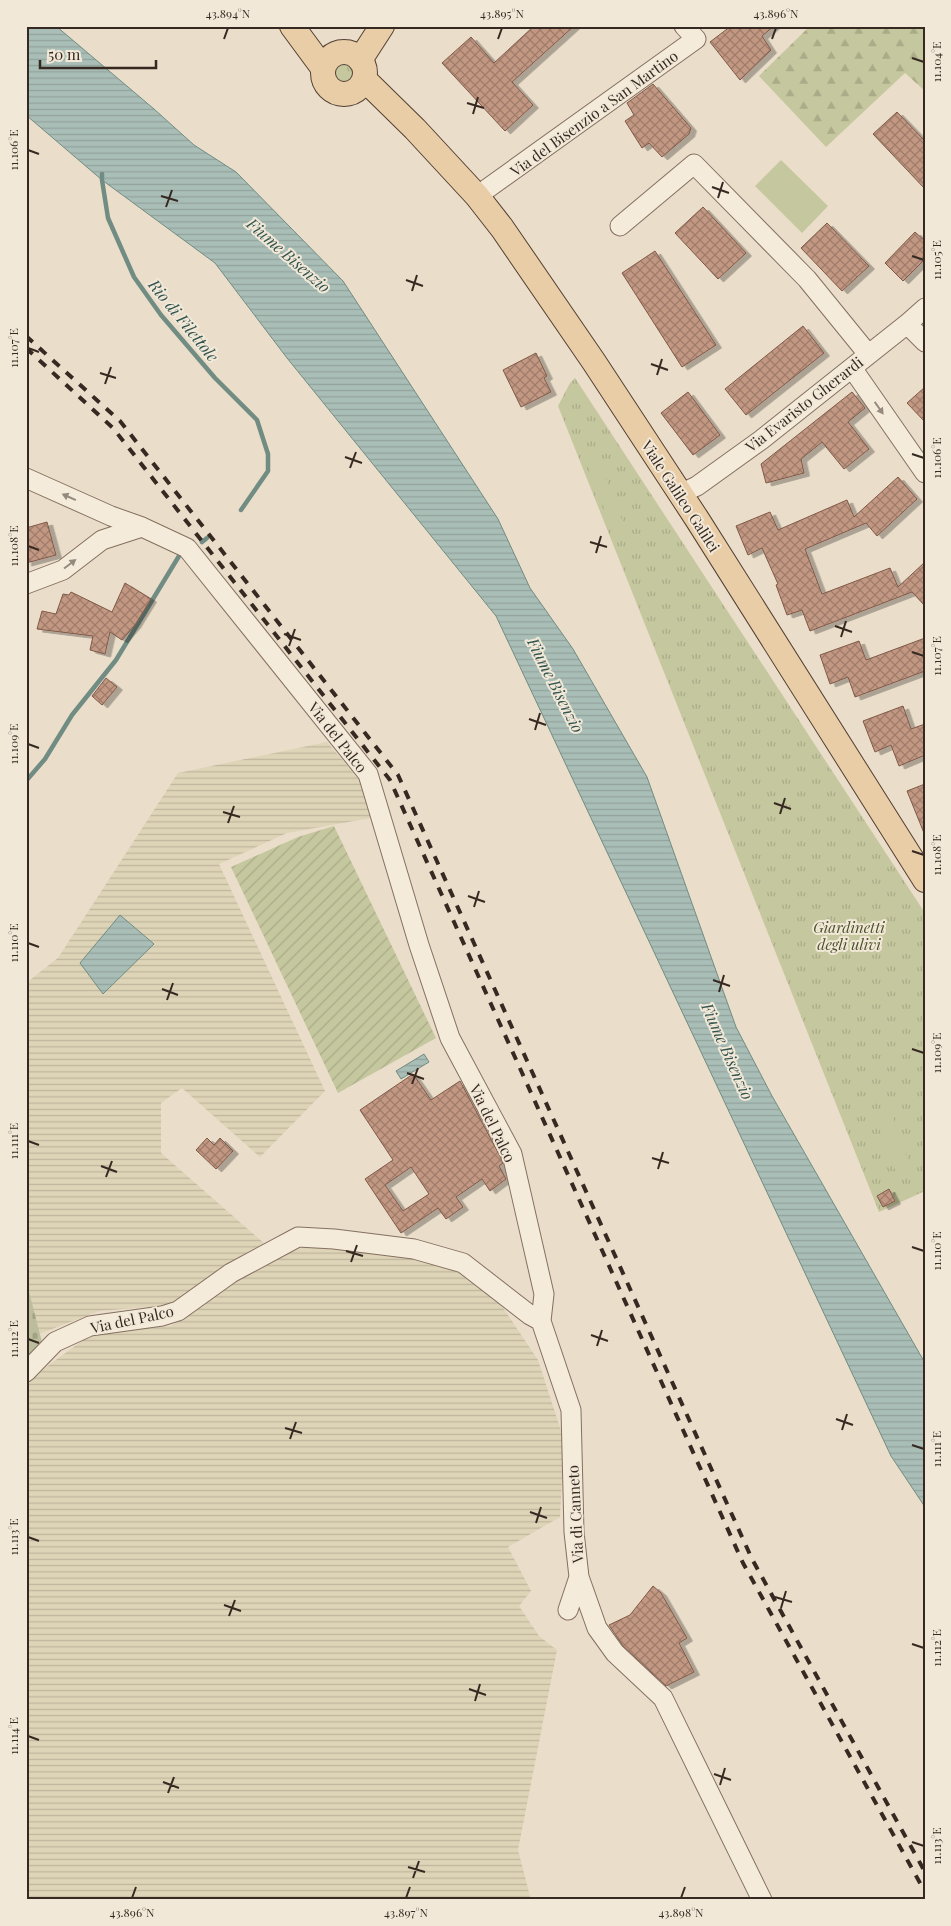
<svg xmlns="http://www.w3.org/2000/svg" width="951" height="1926" viewBox="0 0 951 1926" font-family="'Playfair Display',serif">
<defs>
<pattern id="farmland-rules" width="6" height="5" patternUnits="userSpaceOnUse" patternTransform="scale(1.25)"><rect width="6" height="5" fill="#ded4b7"/><path d="M0 2.5h6" fill="none" stroke="#bfb69d"/></pattern>
<pattern id="grass-tufts" width="24" height="20" patternUnits="userSpaceOnUse" patternTransform="scale(1.25)"><rect width="24" height="20" fill="#c5c79e"/><path d="M3 7l-1-3M5 7V3M7 7l1-3M15 17l-1-3M17 17v-4M19 17l1-3" fill="none" stroke="#aaab88"/></pattern>
<pattern id="forest-firs" width="22" height="20" patternUnits="userSpaceOnUse" patternTransform="scale(1.25)"><rect width="22" height="20" fill="#c5c79e"/><path d="M5 1l3.5 6h-7zM16 11l3.5 6h-7z" fill="#aaab88"/></pattern>
<pattern id="cemetery-stones" width="16" height="16" patternUnits="userSpaceOnUse" patternTransform="scale(1.25)"><rect width="16" height="16" fill="#bcbd9c"/><path d="M2 7V4a2 2 0 0 1 4 0v3zM10 15v-3a2 2 0 0 1 4 0v3z" fill="#a2a286"/></pattern>
<pattern id="garden-furrows" width="10" height="10" patternUnits="userSpaceOnUse" patternTransform="scale(1.25)"><rect width="10" height="10" fill="#c5c79e"/><path d="M-1 1l2-2M0 10L10 0M9 11l2-2" fill="none" stroke="#aaab88"/></pattern>
<pattern id="water-rules" width="6" height="5" patternUnits="userSpaceOnUse" patternTransform="scale(1.25)"><rect width="6" height="5" fill="#a9beb6"/><path d="M0 2.5h6" fill="none" stroke="#92a39c"/></pattern>
<pattern id="building-cross-hatch" width="8" height="8" patternUnits="userSpaceOnUse" patternTransform="scale(1.25)"><rect width="8" height="8" fill="#c39883"/><path d="M0 0l8 8M0 8l8-8" fill="none" stroke="#9f7c6b"/></pattern>
<filter id="shadow"><feDropShadow dx="5.5" dy="3" stdDeviation="0" flood-color="#0004"/></filter>
</defs>
<rect width="100%" height="100%" fill="#eaddc9"/>
<path fill="url(#farmland-rules)" d="M327,742L365,786L371,818L287,833L219,864L325,1091L260,1157L182,1088L161,1103V1153L265,1244L171,1305L99,1311L39,1334L26,1280V983L58,958L178,773Z
M312,1244L396,1255L453,1267L495,1296L538,1360L564,1440L560,1517L508,1547L531,1591L519,1606L539,1636L557,1650L518,1850L531,1900H26V1382L94,1332L171,1326L246,1270Z"/>
<path fill="url(#grass-tufts)" d="M331 70a12 12 0 1 1 24 0a12 12 0 1 1-24 0Z
M575,378L925,913V1191L879,1212L558,406L570,383Z"/>
<path fill="url(#forest-firs)" d="M810,26H925V91L905,73L826,147L759,76Z"/>
<path fill="url(#cemetery-stones)" d="M26,1280L44,1350L26,1366Z"/>
<path fill="url(#garden-furrows)" d="M334,826L436,1038L338,1093L231,867L298,837Z"/>
<path fill="#c5c79e" d="M781,160L828,206L802,233L755,186Z
M596,452L624,525L612,529L584,457Z
M888,1105L910,1164L895,1170L873,1111Z"/>
<path fill="url(#water-rules)" stroke="#718c83" d="M26,26H56L154,109L194,145L236,172L343,281L498,519L530,588L573,649L647,777L736,1027L772,1096L925,1363V1507L891,1456L496,616L287,358L215,263L102,180L26,115Z
M120,915L154,944L103,994L80,963Z
M424,1054L429,1062L401,1079L396,1071Z"/>
<g fill="none" stroke-linecap="round" stroke-linejoin="round">
<path stroke="#718c83" stroke-width="4.5" d="M102,174V180L108,218L134,277L161,315L215,378L257,420L268,454V471L241,510
M202,542L207,538
M26,781L45,759L72,715L116,660L179,556"/>
</g>
<path fill="url(#building-cross-hatch)" stroke="#805948" fill-rule="evenodd" filter="url(#shadow)" d="M534,26H574L512,82L533,105L505,131L442,63L471,37L494,63Z
M731,26H774L762,36L771,50L740,80L710,42Z
M653,84L691,128L689,134L662,157L649,143L642,148L625,121L634,115L627,103Z
M897,112L925,141V189L873,134Z
M703,207L746,253L718,279L675,233Z
M827,223L869,266L842,291L801,248Z
M915,232L925,241V259L903,281L885,263Z
M655,251L716,345L682,367L622,273Z
M803,326L824,353L746,415L725,389Z
M536,353L547,376L544,378L551,392L521,407L503,370Z
M925,387V422L907,403Z
M688,392L720,435L693,455L661,413Z
M852,392L865,408L848,422L869,449L844,469L822,442L801,459L804,473L766,483L761,464Z
M898,477L917,499L877,536L866,523L805,549L822,594L890,568L898,587L925,562V606L912,592L810,631L802,610L787,615L776,585L778,584L762,548L748,555L736,526L770,512L778,530L847,500L854,517Z
M47,522L56,555L26,563V528Z
M125,583L151,599L135,625L122,640L110,632L105,654L90,650L93,636L37,629L42,611L56,614L63,594L69,595L71,592L112,612Z
M925,638V671L855,697L848,677L830,684L820,655L859,641L866,660Z
M106,678L117,687L102,705L92,696Z
M903,706L911,729L925,724V755L899,766L891,745L875,752L863,721Z
M925,784V832L924,833L907,791Z
M413,1074L431,1100L460,1081L501,1158L503,1163L499,1166L506,1179L490,1191L482,1179L456,1197L463,1207L446,1219L438,1208L401,1233L365,1179L393,1160L360,1110ZM411,1167L429,1194L403,1211L385,1185Z
M207,1138L214,1145L220,1138L233,1151L216,1169L196,1150Z
M889,1189L895,1201L883,1207L877,1196Z
M653,1586L661,1593L687,1638L679,1643L694,1672L666,1686L623,1646L609,1625L630,1615Z"/>
<g fill="none" stroke-linecap="round" stroke-linejoin="round">
<g stroke="#847060" stroke-width="21">
<path id="minor" d="M477,196L696,39L684,26
M620,226L694,164L807,279L868,354
M907,324L925,342
M852,368L925,473
M26,478L111,516L142,527L187,548L368,774L419,945L450,1038L512,1154L544,1294L541,1321L530,1315L463,1263L414,1249L334,1239L298,1237L231,1273L178,1311L162,1316L90,1326L55,1342L26,1372
M680,494L697,486L761,440L907,324L925,308
M26,584L63,570L102,540L142,527
M541,1321L571,1410L574,1532L579,1577L597,1628L615,1653L663,1698L762,1900
M568,1610L579,1577"/>
</g>
<g stroke="#523f33" stroke-width="26">
<path id="major" d="M292,26L323,68
M323 73a21 21 0 1 1 42 0a21 21 0 1 1-42 0Z
M360,60L382,26
M364,79L415,129L477,196L502,228L594,362L697,519L925,880"/>
</g>
<use href="#minor" stroke="#f5ebdb" stroke-width="19"/>
<use href="#major" stroke="#e8cda6" stroke-width="24"/>
<path stroke="#362921" stroke-width="4" stroke-dasharray="9 9" stroke-linecap="butt" d="M26,336L120,421L398,775L752,1559L925,1872
M26,348L113,428L390,780L743,1563L925,1892"/>
</g>
<defs><path id="oneway-solid" d="M-6-.8H1V-3.2L6.5 0L1 3.2V.8H-6Z" transform="scale(1.25)"/></defs>
<g fill="#968a7e">
<use href="#oneway-solid" transform="translate(879 408) rotate(55)"/>
<use href="#oneway-solid" transform="translate(69 497) rotate(-156)"/>
<use href="#oneway-solid" transform="translate(70 564) rotate(-37)"/>
</g>
<path fill="none" stroke="#362921" stroke-width="2" d="M224,39L228,28M498,39L502,28M772,39L776,28M912,58L924,62M467,103L484,108M473,114L478,97M28,150L39,154M712,187L729,193M161,196L178,201M718,198L723,182M166,207L172,190M912,256L924,260M406,280L423,286M412,291L417,275M28,348L39,352M651,364L668,370M100,373L116,378M657,375L662,359M105,384L111,367M912,454L924,458M345,457L362,463M350,468L356,452M590,542L607,547M28,546L39,550M596,553L601,536M835,626L852,632M284,634L301,640M841,637L846,621M289,646L295,629M912,652L924,656M529,719L546,725M535,730L540,713M28,744L39,748M774,803L791,809M223,812L240,817M780,814L785,798M228,823L234,806M912,851L924,855M468,896L485,902M474,907L479,891M28,943L39,947M713,980L730,986M162,989L178,995M719,992L724,975M167,1000L173,983M912,1049L924,1053M407,1073L424,1079M412,1084L418,1068M28,1141L39,1145M652,1158L669,1163M101,1166L117,1172M658,1169L663,1152M106,1177L112,1161M912,1247L924,1251M346,1251L363,1256M351,1262L357,1245M591,1335L608,1341M28,1339L39,1343M597,1346L602,1330M836,1419L853,1425M285,1428L302,1433M842,1430L847,1414M290,1439L296,1422M912,1445L924,1449M530,1512L547,1518M536,1523L541,1507M28,1537L39,1541M775,1597L792,1602M224,1605L241,1611M781,1608L786,1591M229,1616L235,1600M912,1644L924,1648M469,1689L486,1695M475,1701L480,1684M28,1736L39,1740M714,1774L731,1780M163,1782L179,1788M720,1785L725,1768M168,1793L174,1777M912,1842L924,1846M408,1867L425,1872M413,1878L419,1861M132,1898L136,1887M406,1898L410,1887M681,1898L685,1887"/>
<g text-anchor="middle" dominant-baseline="central" stroke-width="4" stroke-linejoin="round" paint-order="stroke">
<g font-size="15" fill="#362921" stroke="#f2e8d8">
<text transform="translate(594 113) rotate(-36)">Via del Bisenzio a San Martino</text>
<text transform="translate(804 404) rotate(-38)">Via Evaristo Gherardi</text>
<text transform="translate(681 496) rotate(57)">Viale Galileo Galilei</text>
<text transform="translate(338 737) rotate(52)">Via del Palco</text>
<text transform="translate(493 1123) rotate(64)">Via del Palco</text>
<text transform="translate(132 1319) rotate(-12)">Via del Palco</text>
<text transform="translate(575 1514) rotate(-93)">Via di Canneto</text>
</g>
<g font-size="15" font-style="italic" fill="#4a502a" stroke="#f2e8d8">
<text x="849" y="927">Giardinetti<tspan x="849" dy="17">degli ulivi</tspan></text>
</g>
<g font-size="16" font-style="italic" fill="#32544f" stroke="#f2e8d8">
<text transform="translate(289 255) rotate(41)">Fiume Bisenzio</text>
<text transform="translate(184 320) rotate(51)">Rio di Filettole</text>
<text transform="translate(556 685) rotate(63)">Fiume Bisenzio</text>
<text transform="translate(728 1051) rotate(66)">Fiume Bisenzio</text>
</g>
</g>
<rect width="951" height="1926" fill="none" stroke="#f2e8d8" stroke-width="55"/>
<path d="M40 60v8h116v-8" fill="none" stroke="#362921" stroke-width="2.5"/>
<text x="48" y="60" font-size="15" fill="#362921" stroke="#f2e8d8" stroke-width="4" paint-order="stroke">50 m</text>
<rect x="28" y="28" width="896" height="1870" fill="none" stroke="#362921" stroke-width="2"/>
<g font-size="12" text-anchor="middle" fill="#362921">
<text x="228" y="18">43.894°N</text>
<text x="502" y="18">43.895°N</text>
<text x="776" y="18">43.896°N</text>
<text transform="translate(937 62) rotate(-90)" y="4">11.104°E</text>
<text transform="translate(14 150) rotate(-90)" y="4">11.106°E</text>
<text transform="translate(937 260) rotate(-90)" y="4">11.105°E</text>
<text transform="translate(14 348) rotate(-90)" y="4">11.107°E</text>
<text transform="translate(937 458) rotate(-90)" y="4">11.106°E</text>
<text transform="translate(14 546) rotate(-90)" y="4">11.108°E</text>
<text transform="translate(937 656) rotate(-90)" y="4">11.107°E</text>
<text transform="translate(14 744) rotate(-90)" y="4">11.109°E</text>
<text transform="translate(937 855) rotate(-90)" y="4">11.108°E</text>
<text transform="translate(14 943) rotate(-90)" y="4">11.110°E</text>
<text transform="translate(937 1053) rotate(-90)" y="4">11.109°E</text>
<text transform="translate(14 1141) rotate(-90)" y="4">11.111°E</text>
<text transform="translate(937 1251) rotate(-90)" y="4">11.110°E</text>
<text transform="translate(14 1339) rotate(-90)" y="4">11.112°E</text>
<text transform="translate(937 1449) rotate(-90)" y="4">11.111°E</text>
<text transform="translate(14 1537) rotate(-90)" y="4">11.113°E</text>
<text transform="translate(937 1648) rotate(-90)" y="4">11.112°E</text>
<text transform="translate(14 1736) rotate(-90)" y="4">11.114°E</text>
<text transform="translate(937 1846) rotate(-90)" y="4">11.113°E</text>
<text x="132" y="1917">43.896°N</text>
<text x="406" y="1917">43.897°N</text>
<text x="681" y="1917">43.898°N</text>
</g>
</svg>
